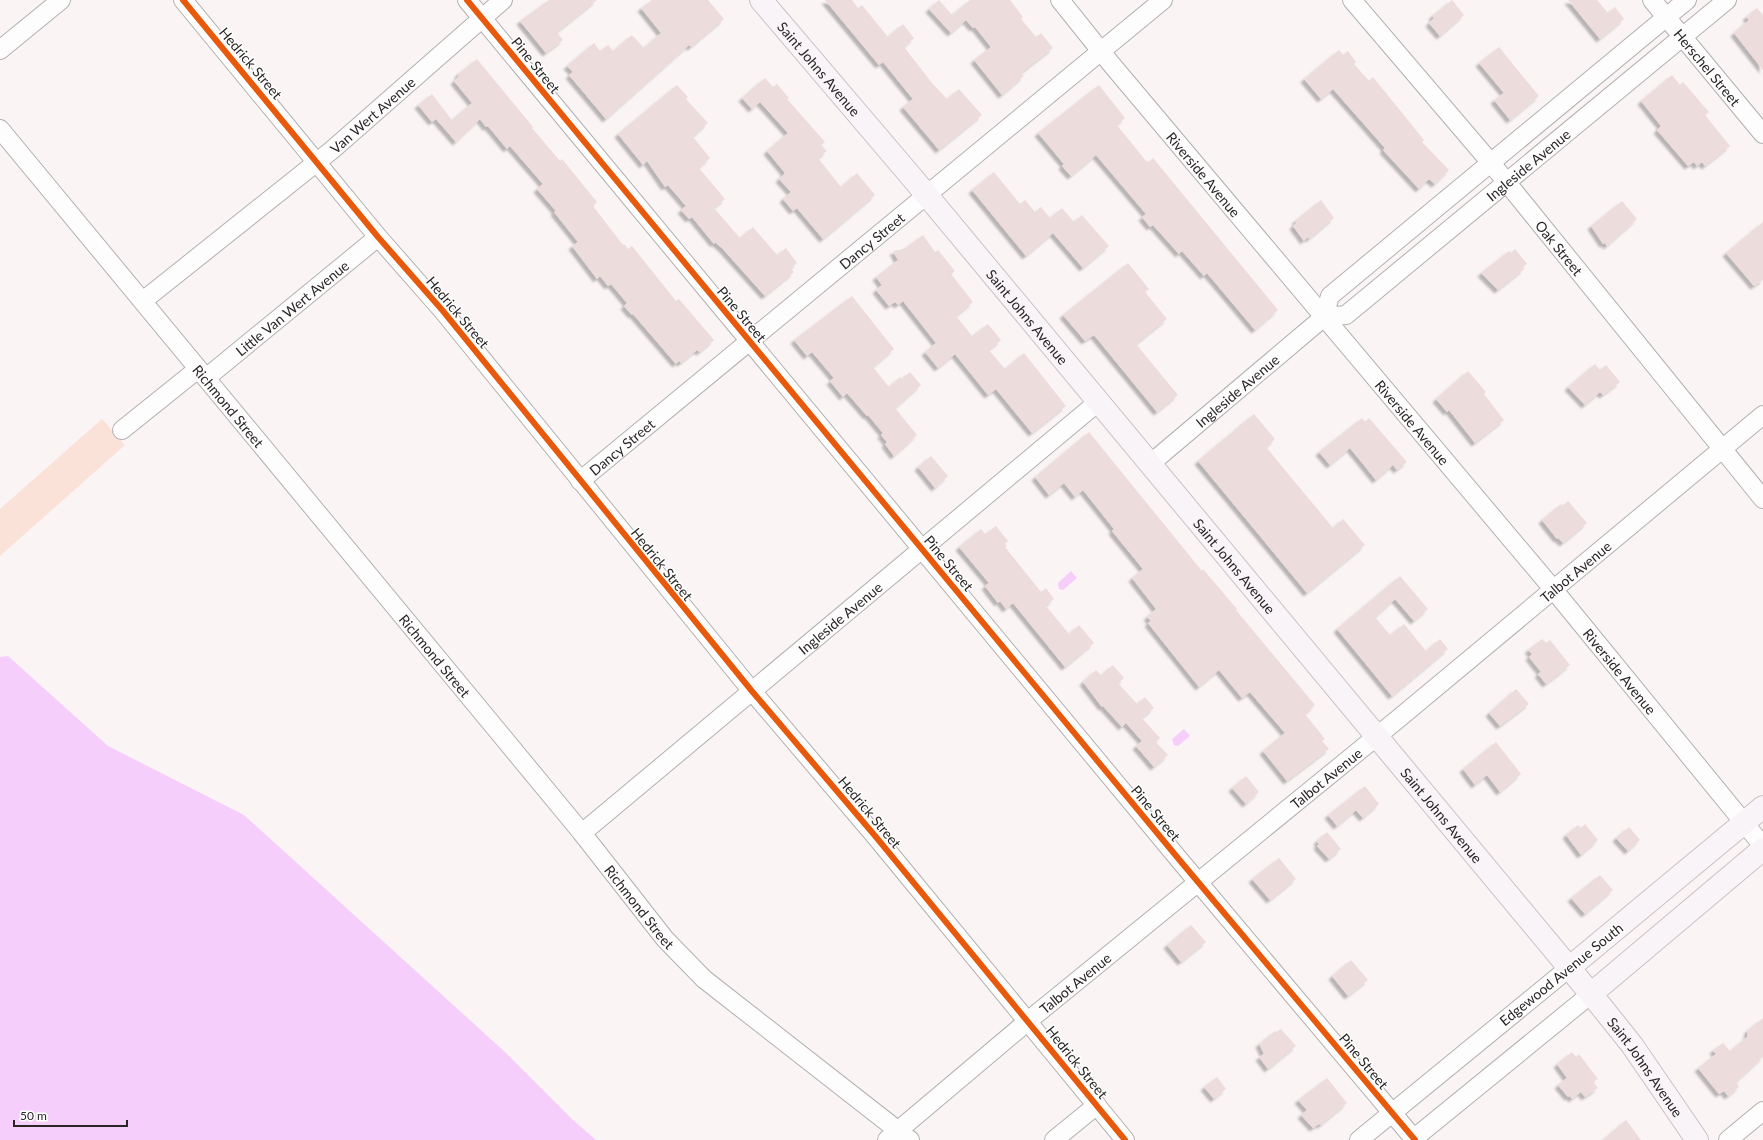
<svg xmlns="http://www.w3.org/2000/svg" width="1763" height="1140" viewBox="0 0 1763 1140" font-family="Lato,sans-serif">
<defs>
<filter id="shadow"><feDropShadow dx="-3.5" dy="3.5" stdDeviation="1" flood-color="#0004"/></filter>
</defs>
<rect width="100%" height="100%" fill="#fbf4f5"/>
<path fill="#fae2d8" d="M102,419L125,445L0,556V509Z"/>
<path fill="#f5cefb" d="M1071,571L1077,578L1063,590L1059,589L1058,583Z
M8,656L108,746L244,815L505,1052L573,1120L596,1140H0V657Z
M1184,729L1190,736L1178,746L1174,745L1172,739Z"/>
<path fill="#ecdcdb" filter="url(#shadow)" d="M549,0H597L557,32L563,40L546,53L520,21Z
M652,0H708L724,19L691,47L689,45L606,119L569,75L573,72L567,66L594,43L600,51L608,45L613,51L632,35L644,48L661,33L641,8Z
M825,0H852L858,8L862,5L888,37L903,24L914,38L904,47L932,83L947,99L959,89L982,115L939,150L903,107L913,99L883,62L879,65Z
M939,0L952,15L970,0H1010L1023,17L1021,19L1036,37L1041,33L1053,48L1021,73L1024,76L1002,95L974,60L991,47L975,27L973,28L966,20L951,33L929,9Z
M1452,0L1464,15L1440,36L1429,23L1434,18L1432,16Z
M1568,0H1597L1608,13L1615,7L1624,19L1600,39Z
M1757,8L1763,15V70L1734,33L1749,20L1746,17Z
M1499,47L1539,96L1510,120L1494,100L1504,93L1479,63Z
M1339,50L1343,55L1348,51L1356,62L1354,64L1369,81L1373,77L1424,140L1422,142L1449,170L1435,184L1429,179L1419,189L1383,150L1385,148L1333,89L1321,99L1304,79Z
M477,59L533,127L532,128L560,161L562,159L597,202L593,206L623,245L624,244L628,249L632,246L676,301L679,299L714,340L700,352L697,350L681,363L679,361L676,364L633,314L632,315L624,306L627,303L611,284L608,286L600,276L597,279L572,246L578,242L554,212L556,211L537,189L543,184L510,146L507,149L488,126L486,127L480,119L456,142L436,119L432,122L418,105L432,94L452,120L472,103L454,81L459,76L458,74Z
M1672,75L1680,85L1683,82L1709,112L1705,115L1730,146L1705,166L1702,162L1697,166L1694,162L1688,166L1657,130L1661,126L1641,101Z
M765,78L773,87L777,84L789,98L787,99L825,142L821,145L827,151L818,158L841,187L857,173L875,195L823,239L797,208L793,211L783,199L791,192L779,179L785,173L767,151L788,133L760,102L752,109L742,98Z
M677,85L688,97L686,99L708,123L693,137L710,158L699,168L725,199L714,208L740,238L753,227L777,255L786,248L797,263L791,268L794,272L765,296L722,248L715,242L714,244L692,217L689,219L681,210L686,206L668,185L665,187L647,161L643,165L618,134Z
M1099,85L1125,118L1117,125L1146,161L1149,162L1153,158L1278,310L1255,330L1207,273L1204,276L1182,251L1179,254L1153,225L1150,227L1142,217L1146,214L1096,155L1071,176L1062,166L1064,164L1038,133Z
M994,172L1020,204L1025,200L1035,212L1041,207L1050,218L1062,208L1074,222L1082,215L1109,246L1083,268L1053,233L1026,256L972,190Z
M1321,200L1334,218L1309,239L1308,237L1304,241L1293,226L1297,222L1295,221Z
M1622,201L1637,219L1607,246L1605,243L1603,244L1591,226Z
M1763,222V280L1754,286L1726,253Z
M923,235L935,252L938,250L955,271L951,274L973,302L956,316L972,336L988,324L1001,340L989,350L1005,369L1024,353L1066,406L1032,433L996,389L988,395L955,354L938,368L925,352L936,343L903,301L898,305L895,302L889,306L876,290L882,285L876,277L898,260L893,251L904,249Z
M1515,249L1527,264L1523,267L1524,269L1498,290L1481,273L1509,251L1511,253Z
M1128,263L1149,289L1145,292L1167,319L1136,344L1178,395L1157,412L1094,335L1085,341L1063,315Z
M852,296L894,349L873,367L889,387L900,377L902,379L910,372L921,385L895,408L917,435L894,456L885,444L887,442L881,435L883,433L868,415L867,416L847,393L843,397L830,381L834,378L812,352L807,356L794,340Z
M1595,364L1600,370L1606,365L1620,382L1603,395L1600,392L1585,405L1568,387Z
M1468,371L1486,392L1484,394L1504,420L1475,443L1449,410L1447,412L1436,399Z
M1254,414L1275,439L1266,447L1333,528L1343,519L1365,545L1307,593L1198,461Z
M1362,418L1365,422L1369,418L1407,462L1397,470L1393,465L1376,480L1350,448L1330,465L1319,452Z
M1089,432L1202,571L1203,569L1237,609L1236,610L1315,705L1305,714L1325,739L1322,741L1329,749L1287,781L1263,751L1285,733L1250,692L1242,698L1219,670L1199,687L1148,623L1151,621L1147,617L1156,609L1132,578L1143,569L1112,531L1114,529L1083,490L1075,497L1064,483L1049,495L1035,477Z
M931,456L948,476L935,488L918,467Z
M1568,501L1587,523L1563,543L1558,538L1557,539L1542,520L1561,504L1562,506Z
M996,526L1008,541L1005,544L1007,546L1005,547L1041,592L1046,588L1054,599L1046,606L1069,634L1079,625L1094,643L1065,667L1013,603L1006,609L1000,601L998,603L985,586L989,583L959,547L981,529L985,534Z
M1400,576L1428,609L1414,621L1395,599L1375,617L1390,635L1404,624L1426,651L1440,639L1448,649L1392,696L1337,629Z
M1542,639L1546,643L1550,640L1570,665L1546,684L1538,674L1541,672L1529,657L1532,654L1528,650Z
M1113,665L1124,678L1118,683L1137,704L1145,697L1154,708L1142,718L1160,738L1156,742L1168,755L1154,767L1136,746L1142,741L1126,723L1122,727L1103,706L1102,707L1083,682L1096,670L1101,675Z
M1516,689L1529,704L1500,726L1489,713Z
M1496,742L1521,774L1500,792L1487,775L1475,785L1463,769Z
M1246,776L1259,792L1246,804L1232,788Z
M1365,786L1379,804L1363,818L1356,810L1337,826L1328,815Z
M1585,824L1598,840L1581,855L1566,835L1578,825L1581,828Z
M1629,827L1640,840L1628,851L1616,838Z
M1327,832L1341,849L1329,859L1317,846L1319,844L1317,841Z
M1279,858L1296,879L1270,900L1252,879Z
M1600,875L1613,890L1585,914L1571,898Z
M1191,925L1206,942L1181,962L1167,945Z
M1351,960L1368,980L1348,996L1332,976Z
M1763,1018V1057L1736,1082L1739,1087L1728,1096L1724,1091L1719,1094L1698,1068L1716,1054L1713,1050L1723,1043L1730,1051L1747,1037L1748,1030Z
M1281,1029L1296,1046L1268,1069L1259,1057L1264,1054L1259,1044L1275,1031L1276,1032Z
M1572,1052L1576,1057L1579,1054L1598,1079L1593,1082L1598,1088L1585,1097L1581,1092L1572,1099L1570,1096L1568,1097L1558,1085L1567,1078L1557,1064Z
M1217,1077L1226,1089L1214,1099L1204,1087Z
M1327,1078L1347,1103L1321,1125L1319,1124L1313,1128L1301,1115L1307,1110L1298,1100Z
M1626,1120L1641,1140H1603Z"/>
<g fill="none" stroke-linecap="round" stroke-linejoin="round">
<g stroke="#b4afb0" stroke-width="20">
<g id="minor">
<path d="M183,0L378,237L443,311L751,690L876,837L1125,1140"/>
<path d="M467,0L1182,863L1415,1140"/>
<path id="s1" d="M1060,0L1112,65L1553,589L1763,846"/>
<path id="s2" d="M1352,0L1491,163L1763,499"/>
<path id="s3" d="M1652,0L1763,134"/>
<path d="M0,50L61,0"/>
<path id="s4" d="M0,129L582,833L665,939L704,979L910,1140"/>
<path id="s5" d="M144,300L332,150L503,0"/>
<path d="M1324,317L1330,296L1687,0"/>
<path id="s6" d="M206,378L378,237"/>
<path d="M122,430L198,369"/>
<path id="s7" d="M1150,464L1324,317L1346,315L1727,0"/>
<path id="s8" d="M580,481L1163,0"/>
<path id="s9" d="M582,833L1098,402"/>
<path id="s10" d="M887,1140L1028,1021L1398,719L1763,415"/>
<path d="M1054,1140L1097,1105"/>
<path d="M1359,1140L1569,968"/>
<path d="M1412,1140L1591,994"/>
<path d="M1728,1140L1763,1111"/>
</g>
</g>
<g stroke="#cac0c5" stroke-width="24">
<g id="major">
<path id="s11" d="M761,0L915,181L1600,1005L1632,1045L1697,1140"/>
<path d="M1569,968L1763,807"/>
<path d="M1591,994L1763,849"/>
</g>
</g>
<use href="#minor" stroke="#fefdfe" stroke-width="18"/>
<use href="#major" stroke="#f9f4f7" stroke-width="22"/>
<g stroke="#fff" stroke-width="8">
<path id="cycleway" d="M183,0L378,237L443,311L751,690L876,837L1125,1140
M467,0L1182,863L1415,1140"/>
</g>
<use href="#cycleway" stroke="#e8590c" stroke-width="6"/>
</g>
<g text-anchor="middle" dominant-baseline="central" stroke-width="3" stroke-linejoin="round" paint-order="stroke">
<g font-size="14" fill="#292525" stroke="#fff">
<text transform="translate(251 63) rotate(50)">Hedrick Street</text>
<text transform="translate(536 65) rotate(51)">Pine Street</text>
<text stroke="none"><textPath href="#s3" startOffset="87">Herschel Street</textPath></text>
<text stroke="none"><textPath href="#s11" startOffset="90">Saint Johns Avenue</textPath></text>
<text stroke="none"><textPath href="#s5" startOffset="294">Van Wert Avenue</textPath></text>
<text stroke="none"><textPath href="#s7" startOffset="486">Ingleside Avenue</textPath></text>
<text stroke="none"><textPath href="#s1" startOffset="226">Riverside Avenue</textPath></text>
<text stroke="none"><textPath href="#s8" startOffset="378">Dancy Street</textPath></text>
<text stroke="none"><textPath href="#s2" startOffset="323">Oak Street</textPath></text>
<text stroke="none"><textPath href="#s6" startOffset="111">Little Van Wert Avenue</textPath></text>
<text transform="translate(458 312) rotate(50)">Hedrick Street</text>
<text transform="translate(742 314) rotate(50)">Pine Street</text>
<text stroke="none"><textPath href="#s11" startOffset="414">Saint Johns Avenue</textPath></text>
<text stroke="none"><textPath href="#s7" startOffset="114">Ingleside Avenue</textPath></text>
<text stroke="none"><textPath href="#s4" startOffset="359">Richmond Street</textPath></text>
<text stroke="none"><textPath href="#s1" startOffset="550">Riverside Avenue</textPath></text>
<text stroke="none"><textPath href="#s8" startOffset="54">Dancy Street</textPath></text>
<text transform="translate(949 563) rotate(50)">Pine Street</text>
<text transform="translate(662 564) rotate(51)">Hedrick Street</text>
<text stroke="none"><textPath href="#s11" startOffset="738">Saint Johns Avenue</textPath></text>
<text stroke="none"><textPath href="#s10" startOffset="893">Talbot Avenue</textPath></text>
<text stroke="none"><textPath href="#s9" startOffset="336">Ingleside Avenue</textPath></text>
<text stroke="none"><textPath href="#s4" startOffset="683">Richmond Street</textPath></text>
<text stroke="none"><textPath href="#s1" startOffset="874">Riverside Avenue</textPath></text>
<text stroke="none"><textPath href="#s10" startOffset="569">Talbot Avenue</textPath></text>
<text transform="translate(870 812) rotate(50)">Hedrick Street</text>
<text transform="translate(1156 813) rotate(50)">Pine Street</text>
<text stroke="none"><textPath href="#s11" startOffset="1062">Saint Johns Avenue</textPath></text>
<text stroke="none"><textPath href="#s4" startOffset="1007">Richmond Street</textPath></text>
<text transform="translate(1561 974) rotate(-39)">Edgewood Avenue South</text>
<text stroke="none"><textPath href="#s10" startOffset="245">Talbot Avenue</textPath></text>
<text transform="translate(1364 1061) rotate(50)">Pine Street</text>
<text transform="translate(1077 1062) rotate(51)">Hedrick Street</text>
<text stroke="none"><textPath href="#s11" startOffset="1386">Saint Johns Avenue</textPath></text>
</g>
</g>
<path d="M14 1120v6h113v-6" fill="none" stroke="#292525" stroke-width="2"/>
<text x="20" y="1120" font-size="12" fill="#292525" stroke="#ffffff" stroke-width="3" paint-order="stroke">50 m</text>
</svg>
